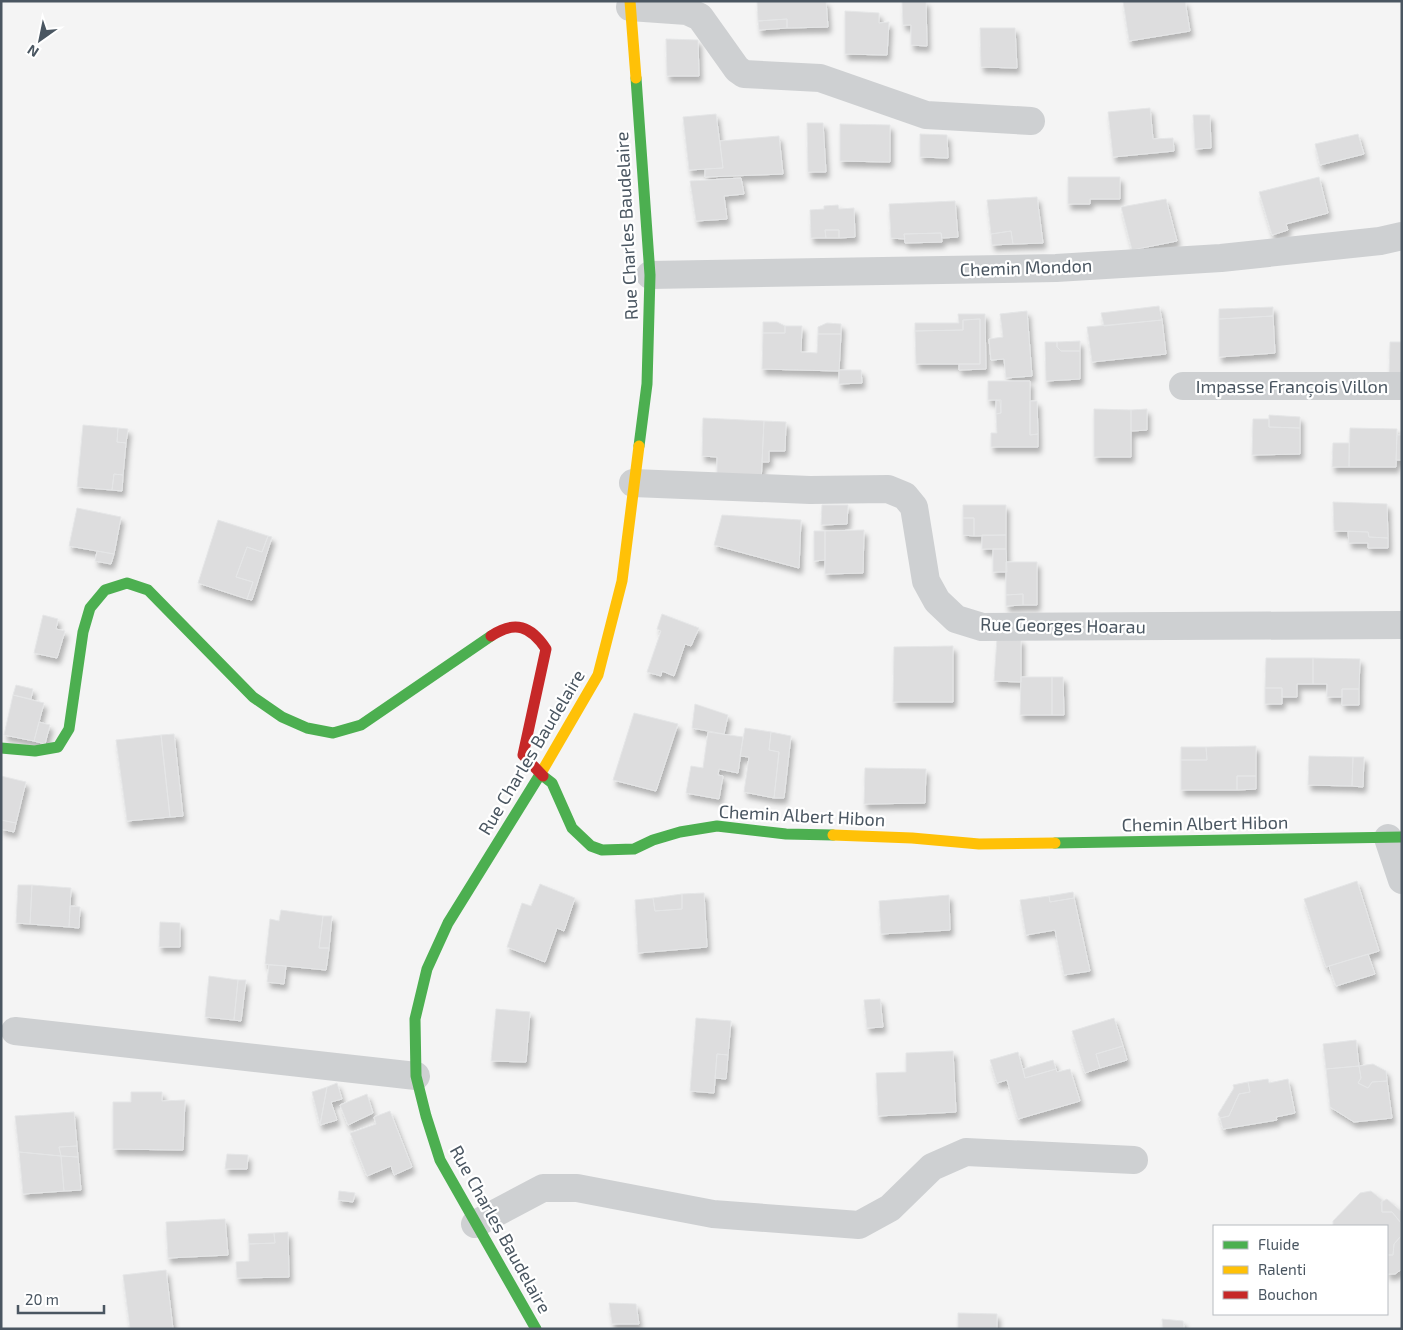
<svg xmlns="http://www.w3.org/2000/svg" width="1403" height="1330" viewBox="0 0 1403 1330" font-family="'Exo 2',sans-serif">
<defs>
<filter id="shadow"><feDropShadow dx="3" dy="5.5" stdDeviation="2.5" flood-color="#0004"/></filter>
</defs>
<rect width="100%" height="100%" fill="#f4f4f4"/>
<path fill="#ddddde" stroke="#e5e6e7" filter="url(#shadow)" d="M757,1H826L828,27L787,28V19L758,21Z
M902,1H926L927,46L911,45V25H903Z
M1123,1H1185L1190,31L1129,41Z
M845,11L879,13V23L889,22L887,55L845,54Z
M787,19V28L759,30L758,21Z
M980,28H1015L1017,68L981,67Z
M666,39L698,40L699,76H667Z
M1150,108L1153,139L1173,138L1174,151L1113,157L1108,112Z
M716,114L723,168L689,170L683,117Z
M1193,115H1210L1211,148L1195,149Z
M807,123H823L826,172H808Z
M840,124L890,125V162L840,161Z
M920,134L947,135L948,158L920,157Z
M1358,134L1364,154L1320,165L1315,144Z
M779,136L783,174L705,177V169L723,168L720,141Z
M1068,177H1120V199H1090V204H1068Z
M1319,177L1328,213L1286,224L1288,230L1272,235L1259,192Z
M741,178L744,194L724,196L727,219L696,221L690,181Z
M1037,197L1043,243L1013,244L1011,231L991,234L987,200Z
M1166,199L1177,241L1132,250L1121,207Z
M955,201L958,237L942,238L941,233L904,234L905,239L891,238L889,204Z
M838,205L839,209L854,208L855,237L839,238V230H825L826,238H811L810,210L824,209V206Z
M825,230H839V238H826Z
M1011,231L1013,244L992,245L991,234Z
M941,233L942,242L905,243L904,234Z
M1159,306L1162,320L1104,326L1101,313Z
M1273,307V316L1219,319V309Z
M1027,311L1032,376L1006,378L1004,359L991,360L989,339L1003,337L1000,314Z
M958,314H985L986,369L959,370V364H980V319L963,320V330L915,331V323H959Z
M1273,316L1275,353L1219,357V319Z
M980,319V364H916L915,331L963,330V320Z
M1162,320L1166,354L1092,362L1087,327Z
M763,322H777L785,326V333H763Z
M827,323L841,324V334H818V327Z
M785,326H802L801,352L817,353L818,334H841L839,371L762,369L763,333H785Z
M1080,341V351H1061L1057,347V342Z
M1045,342H1057V347L1061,351H1080V379L1046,381Z
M1390,342H1402V375H1389Z
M839,370H861L862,383L839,384Z
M988,381H1030V435L1038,434V447H991V433H997L996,414L1001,413V400H988Z
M996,400L1000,401L1001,413L996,414Z
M1030,401H1037L1038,434L1030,435Z
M1094,409L1131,410V457H1094Z
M1147,409V430L1131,431V410Z
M1269,415L1300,417V428L1269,427Z
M703,418L764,421L761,483L717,474V457L702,456Z
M1253,419H1269V427L1300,428V454L1252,455Z
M764,421L786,422L785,451H769V462H762Z
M83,425L118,428L117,442L126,443L123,475L114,474L112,490L77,487Z
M118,428L128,429L126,443L117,442Z
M1350,428L1397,429L1396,467H1349Z
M1397,435H1402V460H1396Z
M1333,443H1349V467H1332Z
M114,474L123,475L122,491L112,490Z
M1333,502L1387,504L1388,538L1369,537L1368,532L1334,531Z
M822,505H848L847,524L821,525Z
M963,505H1006V535L974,536V518H963Z
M77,508L121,517L114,554L69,546Z
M722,515L801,520L799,568L714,545Z
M963,518H974V536L963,535Z
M218,520L268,536L262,552L247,547L236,577L253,582L247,599L198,583Z
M864,530L863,573L825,574V531Z
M814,531H825V560L814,561Z
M1348,531L1368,532L1369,537L1388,538V548H1368V543H1349Z
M982,535H1006V549H982Z
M268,536L272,537L252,600L247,599L253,582L236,577L247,547L262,552Z
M993,549H1006L1007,572H993Z
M97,551L114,554L111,564L95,561Z
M1006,562H1037V605H1023V594L1006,595Z
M1023,594V605L1006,606V595Z
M662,614L699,628L691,646L685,644L674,676L662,671L661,676L647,672L661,631L657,629Z
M43,615L58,619L56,629L65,631L57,658L34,653Z
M997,638L1021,639V682L994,681Z
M953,646V702H893L894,647Z
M1266,658H1313V684H1297V697H1282V688H1265Z
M1313,658L1360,659L1359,689H1342V697H1327V684H1313Z
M1021,677H1052V715H1020Z
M1052,677H1063L1064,715H1052Z
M16,685L33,689L31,699L13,695Z
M1265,688H1282V704H1265Z
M1342,689H1359V705H1342Z
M13,695L44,703L34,741L4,735Z
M695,704L728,715L724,734L692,728Z
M634,713L678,724L656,791L613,780Z
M39,722L50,725L45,744L34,741Z
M745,728L771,732L769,750L779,752L774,798L744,792L749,757L740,756Z
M708,732L743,737L738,773L719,769L718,775L723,776L719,799L686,793L691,766L703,768Z
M771,732L791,736L784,798H774L779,752L769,750Z
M174,734L183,816L170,817L161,735Z
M161,735L170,817L127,821L116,740Z
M1256,746V776H1237V790H1181V760H1207L1206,747Z
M1181,747H1206L1207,760H1181Z
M1309,756L1353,757L1352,786L1308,785Z
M1353,757H1364L1363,787L1352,786Z
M865,768L926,769L925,803L864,804Z
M1,776L26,782L16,823L1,820Z
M1237,776H1256V789L1237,790Z
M1,820L16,823L14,832L1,829Z
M1357,881L1379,951L1326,967L1304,899Z
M540,884L575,898L564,931L557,928L545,962L507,947L522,903L531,906Z
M18,885H32L30,924L16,923Z
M32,885L71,888L69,927L30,924Z
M1073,892L1074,898L1050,902L1049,896Z
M704,893L707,947L638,953L635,900L653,898L655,911L682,909V894Z
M682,894V909L655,911L653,898Z
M949,895L950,930L881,934L879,901Z
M1049,896L1050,902L1074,898L1090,971L1064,975L1055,930L1026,935L1020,900Z
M70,906L80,907L79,928L69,927Z
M281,910L323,916L319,948H329L326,970L265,964L270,919L279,921Z
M323,916H332L329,948H319Z
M160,922L180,923V947H159Z
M1368,954L1375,974L1336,986L1329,966Z
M269,965L286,966L284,984L267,982Z
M209,976L238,980L234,1020L205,1017Z
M238,980H246L241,1021L234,1020Z
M880,999L883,1027L867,1028L864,1000Z
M496,1009L530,1012L526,1062L491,1061Z
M696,1018L731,1021L728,1055L717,1054L714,1093L690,1091Z
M1114,1018L1123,1046L1096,1054L1100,1068L1085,1073L1072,1031Z
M1356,1040L1359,1066L1326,1069L1323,1044Z
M1123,1046L1127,1060L1100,1068L1096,1054Z
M953,1051L956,1112L878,1116L876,1073L906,1072V1053Z
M1018,1052L1025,1078L1056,1069L1057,1072L1070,1069L1080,1101L1018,1119L1007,1080L997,1083L990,1060Z
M717,1054L728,1055L726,1079L715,1078Z
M1053,1060L1056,1069L1025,1078L1023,1069Z
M1373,1064L1386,1071L1387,1081L1372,1082L1368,1088L1358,1083L1361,1078L1359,1066Z
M1359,1066L1361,1078L1358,1083L1368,1088L1372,1082L1387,1081L1392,1118L1354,1122L1330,1107L1326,1069Z
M1268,1079L1269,1083L1288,1079L1295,1113L1276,1117L1277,1120L1223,1129L1220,1118L1229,1116L1239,1094L1250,1092L1248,1082Z
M1248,1082L1250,1092L1239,1094L1229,1116L1220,1118L1218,1114L1234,1088L1233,1085Z
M337,1083L342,1099L331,1102L337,1120L320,1125L327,1087Z
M327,1087L320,1125L312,1092Z
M131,1092H162V1101L185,1100L183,1150L113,1149V1102H131Z
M367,1094L373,1113L348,1125L340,1105Z
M390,1111L412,1167L394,1175L391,1166L367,1176L350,1133L376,1124L374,1117Z
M74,1112L77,1146L59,1147L61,1156L19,1152L15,1116Z
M77,1146L78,1157L61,1156L59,1147Z
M19,1152L61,1156L64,1191L23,1194Z
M227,1154L248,1155L247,1169H225Z
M61,1156L78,1157L81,1190L64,1191Z
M339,1191L355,1193L353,1202L338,1200Z
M1371,1191L1382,1200V1212H1392L1401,1223V1236L1394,1244L1393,1255H1387V1226H1333V1221L1360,1193Z
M1387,1199L1402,1212V1269L1395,1274H1387V1255H1393L1394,1244L1401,1236V1223L1392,1212H1382L1381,1202Z
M225,1219L228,1255L168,1258L166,1222Z
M288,1232L289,1277L237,1278L236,1262L249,1261V1244L275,1243L274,1233Z
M274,1233L275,1243L249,1244L248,1234Z
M166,1270L173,1329H130L123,1275Z
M609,1303L636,1304L639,1324H612Z
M958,1313L997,1314V1329H958Z
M1162,1319L1183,1321L1184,1329H1163Z"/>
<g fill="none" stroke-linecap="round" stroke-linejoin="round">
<path stroke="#ced0d2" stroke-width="28" d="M630,7L687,11L700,17L737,69L744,74L820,78L926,115L1031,121
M650,275L1056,268L1221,258L1380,241L1402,236
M1183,386H1402
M633,483L810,490L888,489L905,496L914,507L926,581L937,601L956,619L982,627L1402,625
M1388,838L1402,880
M15,1031L416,1076
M475,1224L543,1188H577L713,1214L859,1225L890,1208L932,1167L966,1152L1134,1160"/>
<path stroke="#4caf50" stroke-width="11" d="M636,78L650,275L647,384L639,446
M1,748L35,751L58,747L69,729L83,632L90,608L105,590L127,583L148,590L253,697L282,717L307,728L333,733L361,725L491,636
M543,776L552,783L572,828L591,846L602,850L634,849L653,840L680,832L717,826L786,834L833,835
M1055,843L1402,837
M536,1329L440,1160L426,1116L416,1076L415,1019L427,969L448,923L541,773"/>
<path stroke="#ffc107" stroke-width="11" d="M630,1L636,78
M541,773L598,675L622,581L639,446
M833,835L912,838L979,844L1055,843"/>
<path stroke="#c62828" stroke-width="11" d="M491,636C515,620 531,626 546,649L523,755L543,776"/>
</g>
<g text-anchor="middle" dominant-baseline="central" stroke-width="4.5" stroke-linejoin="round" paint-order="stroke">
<g font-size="18" fill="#4a5661" stroke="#fff">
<text transform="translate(626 226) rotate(-93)">Rue Charles Baudelaire</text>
<text transform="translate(1026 267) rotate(-2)">Chemin Mondon</text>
<text x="1292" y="386">Impasse François Villon</text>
<text transform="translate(1063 625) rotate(1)">Rue Georges Hoarau</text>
<text transform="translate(531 752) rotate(-59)">Rue Charles Baudelaire</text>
<text transform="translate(802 815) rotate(3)">Chemin Albert Hibon</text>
<text transform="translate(1205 823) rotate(-1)">Chemin Albert Hibon</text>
<text transform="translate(501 1229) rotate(61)">Rue Charles Baudelaire</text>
</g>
</g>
<rect width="1403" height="1330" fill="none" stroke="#4a5661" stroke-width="5"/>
<rect x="1213" y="1225" width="175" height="90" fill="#ffffff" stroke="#b7bbc0"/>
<rect x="1223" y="1241" width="25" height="8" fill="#4caf50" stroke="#b7bbc0"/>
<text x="1258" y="1250" font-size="15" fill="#4a5661">Fluide</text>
<rect x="1223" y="1266" width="25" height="8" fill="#ffc107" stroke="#b7bbc0"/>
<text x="1258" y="1275" font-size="15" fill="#4a5661">Ralenti</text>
<rect x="1223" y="1291" width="25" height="8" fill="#c62828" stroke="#b7bbc0"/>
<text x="1258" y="1300" font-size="15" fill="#4a5661">Bouchon</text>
<g transform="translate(40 40) rotate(213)" stroke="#ffffff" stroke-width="4" paint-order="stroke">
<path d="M0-4L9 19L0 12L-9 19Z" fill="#4a5661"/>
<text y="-8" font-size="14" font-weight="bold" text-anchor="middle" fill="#4a5661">N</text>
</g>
<path d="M18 1305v8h86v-8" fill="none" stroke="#4a5661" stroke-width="2.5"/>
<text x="25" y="1305" font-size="15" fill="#4a5661" stroke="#ffffff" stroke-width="4" paint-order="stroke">20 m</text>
</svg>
